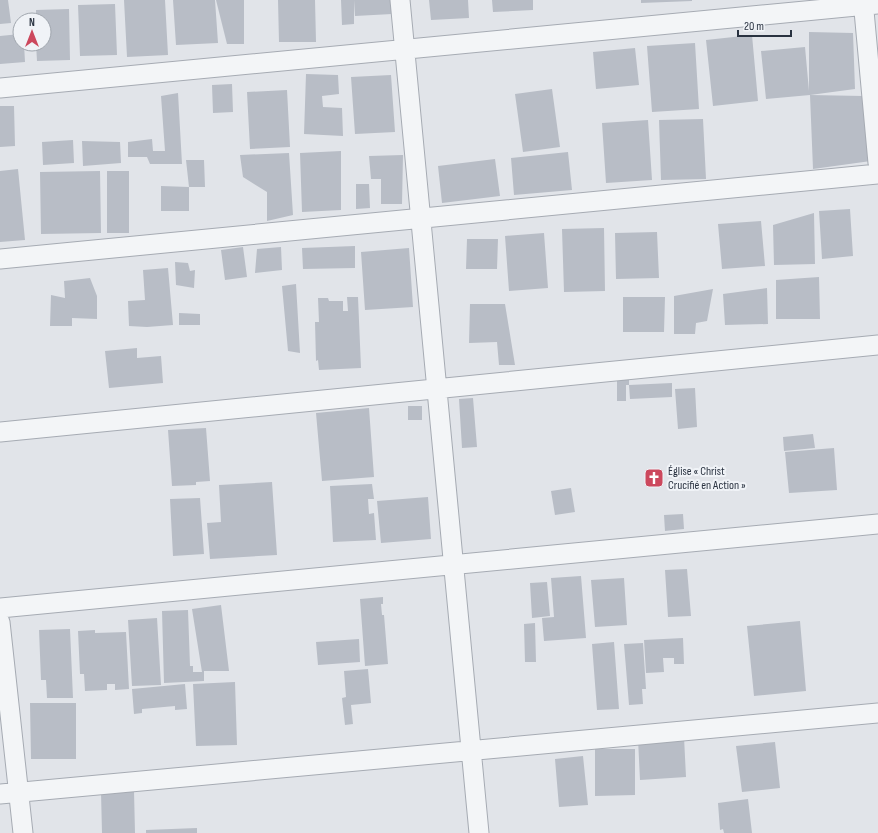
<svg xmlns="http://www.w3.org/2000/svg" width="878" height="833" viewBox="0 0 878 833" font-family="'Sofia Sans Condensed',sans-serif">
<rect width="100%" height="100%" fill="#e1e4e9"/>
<path fill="#b8bdc6" d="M0,0H8L11,23L0,24Z
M124,0H165L168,55L127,57Z
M173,0H215L218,43L176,45Z
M216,0H244V44H227Z
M278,0H315L316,42H279Z
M341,0H354V24L342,25Z
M354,0H391L392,14L355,16Z
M429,0H468L469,18L431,20Z
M492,0H533V10L493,12Z
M641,0H692V1L641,3Z
M115,4L117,55L80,56L78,5Z
M69,9L70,60L37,61L36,44H44V20H36V10Z
M809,32L853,33L855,89L810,95L863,96L878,160L813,169L810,95L766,99L761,51L805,47L809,91Z
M20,34V44H24L25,62L0,64V36Z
M752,35L758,101L713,106L706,40Z
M695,43L699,109L652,112L647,46Z
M635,48L639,85L596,89L593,52Z
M306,74L338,75L339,94L322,96L323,107L342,108L343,136L304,134Z
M391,75L395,132L355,134L351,77Z
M232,84L233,112L213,113L212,85Z
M552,89L560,147L523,152L515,94Z
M287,90L290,147L250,149L247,92Z
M178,93L182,164H150L147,157H128V142L152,139L153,151H165L161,96Z
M0,106H14L15,146L0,147Z
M703,119L706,179L661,180L659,120Z
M648,120L652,180L606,183L602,123Z
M73,140L74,163L43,165L42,142Z
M82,141L120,142L121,163L83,166Z
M341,151V210L302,212L300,153Z
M568,152L572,190L514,195L511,158Z
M289,153L293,215L267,221V192L243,177L240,155Z
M403,155L402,204H381V179H371L369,156Z
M495,159L500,196L442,203L438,166Z
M186,160H204L205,187H189Z
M18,169L25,240L0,242V171Z
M100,171L101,233L41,234L40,172Z
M107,171H129V233H107Z
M356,184H369L370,208L356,209Z
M161,186L189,187V211H161Z
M850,209L853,256L822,259L819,211Z
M814,213L815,264L774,265L773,225Z
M761,221L765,266L722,269L718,224Z
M604,228L605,291L564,292L562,229Z
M657,232L659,278L616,279L615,233Z
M544,233L548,288L509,291L505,236Z
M467,239H498L497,269H466Z
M355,246V268L303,269L302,248Z
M243,247L247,277L225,280L221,250Z
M281,247L282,270L255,273L257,249Z
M409,248L413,307L365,310L361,252Z
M175,262L188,263L190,271L195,270L194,288L176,285Z
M168,268L173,325L147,327L129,326L128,301L145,300L143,270Z
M819,277L820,319H776V280Z
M90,278L97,296V319L72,318V326H50L51,295L65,298L64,281Z
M296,284L300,353L288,351L282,286Z
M767,288L768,324L725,325L723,294Z
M713,289L707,321L696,323L695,334H674V296Z
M347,297H358L361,368L319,370L318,360L316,361L315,322H319L318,298H328L329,301H343V311H348Z
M623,297H665L664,332H623Z
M470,304H505L515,365H499L497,342L469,343Z
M179,313L200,314V325H179Z
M137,348V358L161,356L163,383L109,388L105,351Z
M617,380H629V385H626V401H617Z
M672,383V397L630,399L629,385Z
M695,388L697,427L678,429L675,389Z
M473,398L477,447L462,448L459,399Z
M408,406H422V420H408Z
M369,408L374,477L322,481L316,413Z
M206,428L210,481L196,482V485L172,486L168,430Z
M813,434L815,448L784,451L783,437Z
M834,448L837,490L789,493L785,452Z
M272,482L277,555L210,559L207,523L221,522L219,485Z
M372,484L374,499H368L369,514L374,513L376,540L333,542L330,486Z
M571,488L575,512L555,515L551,491Z
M428,497L431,539L381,543L377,501Z
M200,498L204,554L173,556L170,499Z
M683,514L684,529L665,531L664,515Z
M687,569L691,616L668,617L665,570Z
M581,576L586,638L544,641L542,618L554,617L551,578Z
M624,578L627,625L595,627L591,580Z
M547,582L550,616L532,618L530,583Z
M383,597V604H381L382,615H384L388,664L365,666L360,599Z
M221,605L229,671H204V681L164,683L162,611L188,610L190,666H193V672H202L192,609Z
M157,618L161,685L132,686L128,620Z
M800,621L806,691L754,696L747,626Z
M535,623L536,662H525L524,624Z
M70,629L73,698H47L46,680H41L39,630Z
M95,630V633L126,632L129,689L115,690V684H107V690L85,691L84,674H80L78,631Z
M683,638L684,664H674V658H663L664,672L646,673L644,640Z
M359,639L360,662L318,665L316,642Z
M614,642L619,709L597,710L592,644Z
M643,643L646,689H642L643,704L629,705L624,644Z
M368,669L371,703L351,705L353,724L345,725L342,698L346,697L344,671Z
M235,682L237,745L196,746L193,684Z
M185,684L187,709L175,710V706L142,709V713L134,714L132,689Z
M30,703H76V759H31Z
M684,737L686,777L640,780L638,739Z
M775,742L780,788L742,792L736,746Z
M595,749H635V795L595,796Z
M583,756L588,805L559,807L555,759Z
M134,791L135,833H102L101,792Z
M748,799L752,833H724L723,829L720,830L718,803Z
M197,828V833H146V830Z"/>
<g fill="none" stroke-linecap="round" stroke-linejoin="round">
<g stroke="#a6abb3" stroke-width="21">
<path id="minor" d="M400,0L479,833
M863,0L878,163
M0,88L878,4
M0,259L878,174
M0,432L878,345
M0,608L878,524
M0,622L23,833
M0,794L878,713"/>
</g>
<use href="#minor" stroke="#f3f5f7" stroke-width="19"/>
</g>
<defs>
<g id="church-square" transform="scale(1)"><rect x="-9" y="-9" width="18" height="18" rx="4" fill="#cc485d" stroke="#f0f3f7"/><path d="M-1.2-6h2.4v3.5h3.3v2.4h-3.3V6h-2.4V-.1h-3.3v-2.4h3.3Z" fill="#fff"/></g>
</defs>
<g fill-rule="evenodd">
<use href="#church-square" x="654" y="478"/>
</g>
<g text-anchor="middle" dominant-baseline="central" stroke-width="4" stroke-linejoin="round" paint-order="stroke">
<g font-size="12" fill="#293240" stroke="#f0f3f7" text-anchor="start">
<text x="668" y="471">Église « Christ<tspan x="668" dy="14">Crucifié en Action »</tspan></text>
</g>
</g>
<g transform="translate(32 32)"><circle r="19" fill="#f0f3f7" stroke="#a0a6ae"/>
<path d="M0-3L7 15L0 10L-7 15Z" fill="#cc485d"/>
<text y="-6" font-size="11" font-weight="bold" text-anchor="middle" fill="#293240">N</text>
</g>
<path d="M738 30v6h53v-6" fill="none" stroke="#293240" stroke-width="2"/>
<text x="744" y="30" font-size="12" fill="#293240" stroke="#f0f3f7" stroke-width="3" paint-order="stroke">20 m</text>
</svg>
